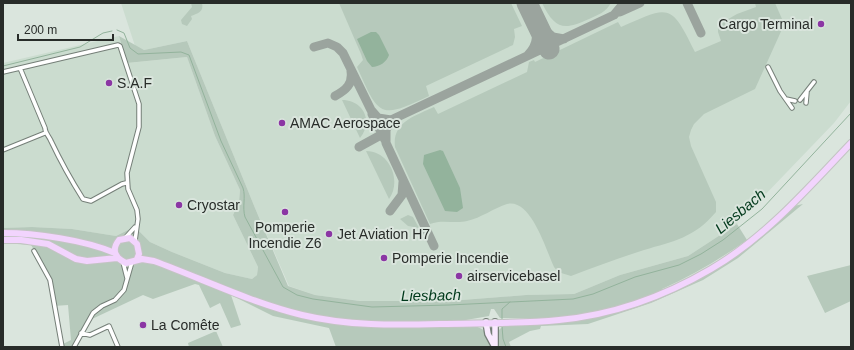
<svg xmlns="http://www.w3.org/2000/svg" width="854" height="350" viewBox="0 0 854 350" font-family="Arial,sans-serif">
<rect width="100%" height="100%" fill="#dae5dd"/>
<path fill="#cbdccf" d="M121,3H851V101L834,123L737,224L688,256L620,275L574,294L526,295L449,301H361L315,295L289,286L255,208L187,41L144,50L135,46Z
M119,36L128,63L187,57L215,136L240,190L239,202L233,215L258,267L257,275L252,279L225,273L172,252L150,242L139,231L130,229L116,236L72,229L32,227L3,228V63Z"/>
<path fill="#b6c9bb" d="M191,3H202C204,12 198,13 191,16L192,19L187,26L182,24L181,20L192,7Z
M339,3H511L522,26L514,29L515,37L513,45L426,86L429,96C379,120 379,116 357,67L363,60L361,54Z
M542,3H611C606,12 598,15 589,19C563,31 555,29 542,3Z
M755,3H775L782,19L783,27L755,89L704,114L694,124L691,130L689,137L691,146L716,202V212C694,238 674,241 644,250C619,258 595,267 571,276L558,272L554,267C546,250 531,198 507,204C494,208 481,218 467,221C455,224 442,219 430,224L395,147C392,122 415,116 434,107L438,114L527,72L529,62L534,60L535,62L618,22L621,27C670,5 671,3 695,52L721,41L718,32V25L737,14L756,7Z
M119,36L144,50L187,41L255,208L288,286L315,295L360,301H449L526,295L574,294L620,275L688,256L737,224L747,240C720,259 692,276 662,289V291C635,301 608,310 579,315C553,320 526,318 500,318L494,309H491L489,316L466,320V326C486,326 484,331 492,347H336L329,328L273,316L231,295L241,325L231,328L220,303L210,308L199,285L195,284L153,299L143,295L92,319L77,347H63V344L71,340L68,305L54,306L50,275L31,245L3,243V228L32,227L72,229L116,236L130,229L139,231L150,242L172,252L225,273L252,279L257,275L258,267L233,215L239,202L240,190L215,136L187,57L127,63Z
M342,100C363,100 374,121 360,138Z
M366,151C390,151 402,181 389,199Z
M803,204L738,258L703,280L651,303L588,324L541,326L540,329L530,331L509,342L511,347H498L497,332L503,326L551,324L589,318L694,281L794,206Z
M408,215L413,217L419,228L408,226L400,219Z
M851,265V301L825,313L807,276Z
M216,331L223,347H189L188,343Z"/>
<path fill="#93b39c" d="M371,32H376L379,35L389,55C387,62 379,67 372,67L367,61L357,39Z
M440,150L443,151L460,188L463,208L457,212L445,211L423,164L424,155Z"/>
<g fill="none" stroke-linecap="round" stroke-linejoin="round">
<path stroke="#93b39c" stroke-width="1" d="M117,30L124,33L130,48L138,54L181,52L189,55L221,141L243,188C246,197 242,207 245,217L283,287L297,295L313,299L372,307L449,305L573,299L593,294L635,277L679,265L701,254L723,240L762,209L851,113
M3,66L80,47L103,33L112,31
M502,321V309L510,302
M502,326L503,339L506,347"/>
<path stroke="#9ba49e" stroke-width="9" d="M687,3L701,33
M620,12L640,3
M535,21L553,37L564,39
M314,47L328,43L337,47L343,53L371,110L378,118L391,120L614,15L624,3
M528,55C539,44 538,31 533,17
M335,96C346,90 353,84 351,71
M372,114L385,140
M395,119L386,129V143L434,246
M359,147L379,136L385,130
M390,211L402,195L403,182"/>
<path stroke="#9ba49e" stroke-width="21" d="M527,3L549,49"/>
<g stroke="#757f78" stroke-width="5.5">
<path id="street" d="M768,67L780,91L792,108
M20,68L45,128C45,133 49,136 51,141C61,162 71,180 83,199L91,201L122,184L126,183
M3,72L118,45L120,46L139,104V127L127,173L128,189L137,210L138,219L135,241
M786,99L795,101
M800,100L814,82
M806,103L807,92
M3,150L45,133
M126,237L135,227
M34,251L50,280L62,347
M123,262L127,278
M81,333L90,335L109,326L118,347
M74,347L93,313L102,306L115,300L124,290L132,262"/>
</g>
<g stroke="#757f78" stroke-width="8">
<path id="secondary" d="M486,322L488,334L495,347
M495,347V322"/>
</g>
<g stroke="#c3c4c3" stroke-width="8">
<path id="primary" d="M3,233C35,233 85,240 115,253
M3,240H21L48,244L76,259L87,261L117,258
M137,259L139,254L137,244L130,238L119,240C111,250 115,258 126,263L142,259L154,261C203,279 252,303 302,315C348,326 394,325 440,324C479,323 520,324 559,320C613,315 665,296 711,269C766,237 808,188 851,143"/>
</g>
<use href="#street" stroke="#fff" stroke-width="3.5"/>
<use href="#secondary" stroke="#f9eafe" stroke-width="5.5"/>
<use href="#primary" stroke="#f2d4fd" stroke-width="6"/>
</g>
<g fill="#8b36a4" stroke="#dae5dd" stroke-width="1.5">
<circle cx="821" cy="24" r="4"/>
<circle cx="109" cy="83" r="4"/>
<circle cx="282" cy="123" r="4"/>
<circle cx="179" cy="205" r="4"/>
<circle cx="285" cy="212" r="4"/>
<circle cx="329" cy="234" r="4"/>
<circle cx="384" cy="258" r="4"/>
<circle cx="459" cy="276" r="4"/>
<circle cx="143" cy="325" r="4"/>
</g>
<g text-anchor="middle" dominant-baseline="central" stroke-width="4" stroke-linejoin="round" paint-order="stroke">
<g font-size="14" fill="#282c29" stroke="#dae5dd" text-anchor="start">
<text x="813" y="24" text-anchor="end">Cargo Terminal</text>
<text x="117" y="83">S.A.F</text>
<text x="290" y="123">AMAC Aerospace</text>
<text x="187" y="205">Cryostar</text>
<text x="285" y="227" text-anchor="middle">Pomperie<tspan x="285" dy="16">Incendie Z6</tspan></text>
<text x="337" y="234">Jet Aviation H7</text>
<text x="392" y="258">Pomperie Incendie</text>
<text x="467" y="276">airservicebasel</text>
<text x="151" y="325">La Comête</text>
</g>
<g font-size="15" font-style="italic" fill="#00391b" stroke="#dae5dd">
<text transform="translate(740 211) rotate(-40)">Liesbach</text>
<text transform="translate(431 295) rotate(-1)">Liesbach</text>
</g>
</g>
<rect width="854" height="350" fill="none" stroke="#282c29" stroke-width="8"/>
<path d="M18 34v6h95v-6" fill="none" stroke="#282c29" stroke-width="2"/>
<text x="24" y="34" font-size="12" fill="#282c29" stroke="#dae5dd" stroke-width="3" paint-order="stroke">200 m</text>
</svg>
